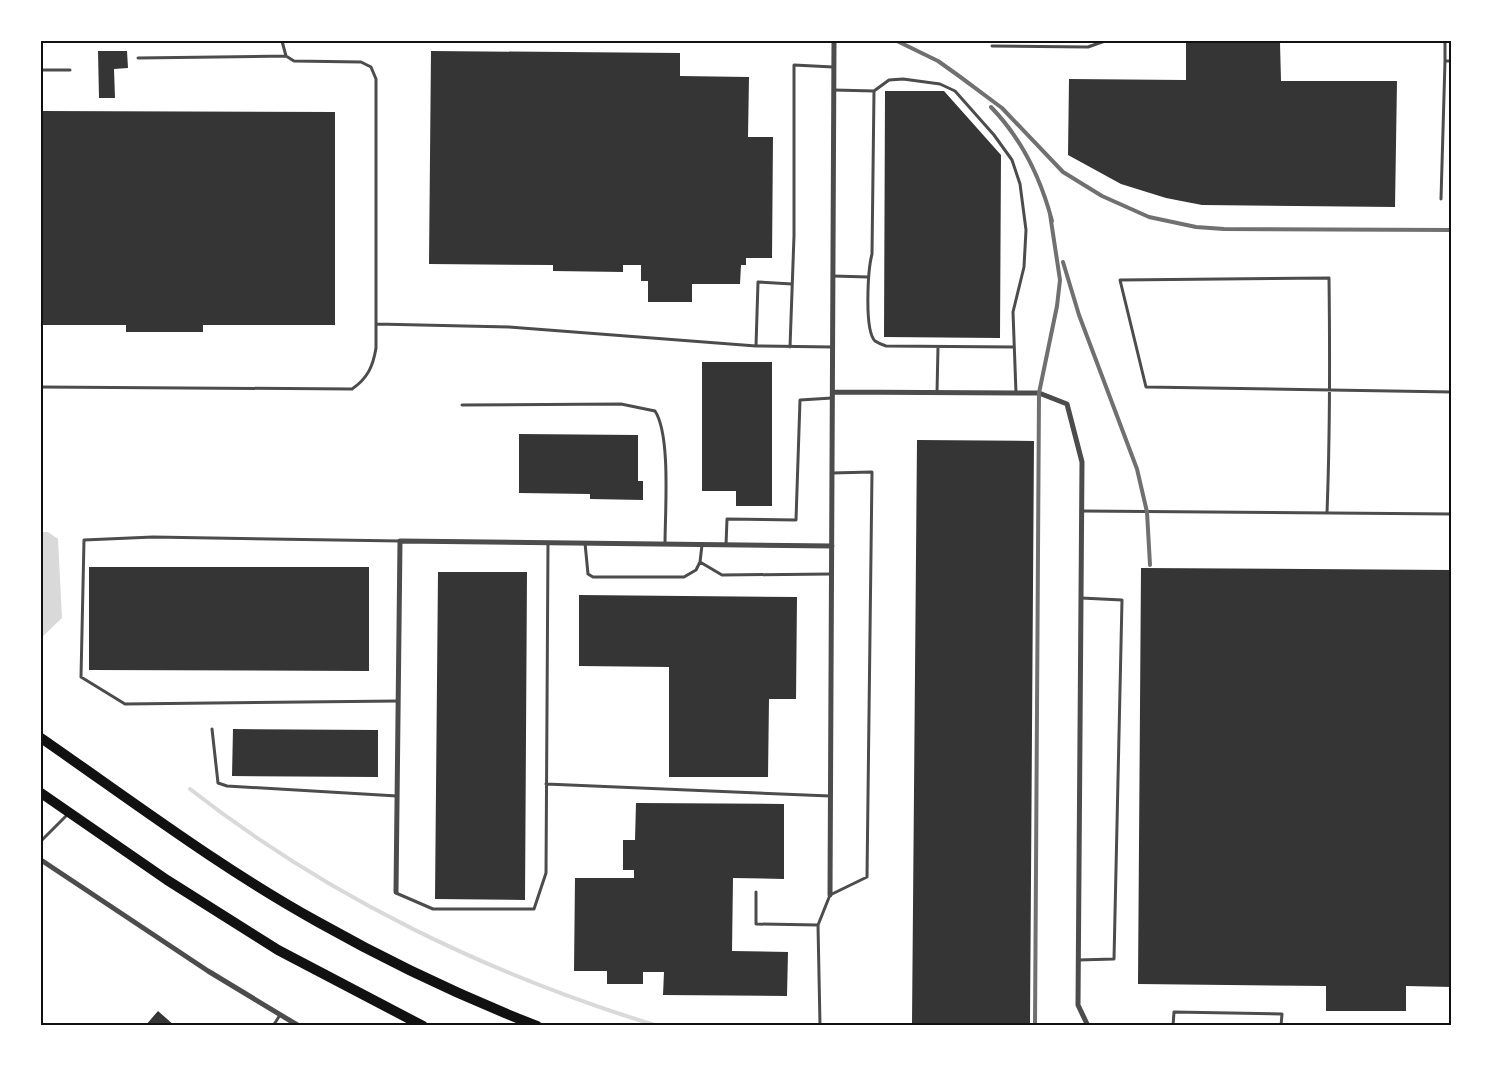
<svg xmlns="http://www.w3.org/2000/svg" width="1493" height="1067" viewBox="0 0 1493 1067" font-family="'PT Sans',sans-serif">
<rect width="100%" height="100%" fill="#fff"/>
<path fill="#d9d9d9" d="M41,532H48L58,539L62,618L41,638Z"/>
<g fill="none" stroke-linecap="round" stroke-linejoin="round">
<path stroke="#d9d9d9" stroke-width="4" d="M190,789C328,897 490,975 658,1026"/>
</g>
<path fill="#353535" d="M1186,42L1280,43L1281,81H1397L1395,207L1202,205L1166,198L1121,184L1068,155L1069,79L1186,80Z
M98,51H127L128,68L114,69L115,98H99Z
M431,51L680,53V76L749,77L748,137H773L772,258H746V265H741L740,284H692V302H648V281H641V265H623V272L553,271V265L429,264Z
M885,91H944L1001,155L1000,338L884,337Z
M41,111L335,112V325H203V332H126V325H41Z
M702,362H772V506H736V491H702Z
M519,434L638,435V481H643V500L590,499V494L519,493Z
M917,440L1034,441L1030,1024H912Z
M89,567H369V671L89,670Z
M1141,568L1452,570V987L1406,986V1011H1326V986L1138,984Z
M438,572H527L525,900L435,899Z
M579,595L797,597L796,699H769L768,777H669V667L579,666Z
M233,729L378,730V777L232,776Z
M636,803L784,804V879L733,878L732,951L788,952L787,996L663,995L664,972H643V984H607V971H574L575,878H634V870H623V840H635Z
M158,1011L175,1026H145Z"/>
<g fill="none" stroke-linecap="round" stroke-linejoin="round">
<path stroke="#4c4c4c" stroke-width="3" d="M1445,41V61
M992,46L1088,47L1105,41
M138,58L286,56
M41,70H70
M834,90L874,91L889,80L903,79L940,84L955,91L994,135L1012,160L1020,184L1026,230L1024,267L1013,312L1016,393
M874,91L872,254C868,269 864,330 875,341C878,343 883,345 886,346L1014,347
M1441,199L1445,61H1452
M833,276L868,277
M376,324L509,327L756,346L832,347
M756,346L758,282L792,284
M790,347L794,236V65L833,67
M41,387L352,389C368,378 373,366 376,348V79L371,67L361,62L294,61L286,56L282,41
M937,393L938,347
M462,405L621,404L655,411C671,435 665,513 665,544
M1082,511L1452,514
M1327,513C1330,435 1330,357 1329,278L1120,280L1146,387L1452,392
M585,543L588,574L593,577H684L696,570L700,562
M702,545L700,562L722,575L831,574
M726,545L727,519L796,520L800,400L832,398
M398,701L125,704L81,677L84,540L153,537L400,541
M212,729L218,783L227,786L397,796
M546,784L830,796
M41,841L67,815
M756,892V924L818,925
M396,893L433,909H534L546,873L548,543
M1078,960L1114,959L1122,600L1081,598
M820,1025L818,925L830,895L867,877L872,472L832,473
M273,1026L280,1015
M1173,1026L1174,1012L1282,1014L1281,1026"/>
<path stroke="#4c4c4c" stroke-width="5" d="M833,392L1039,393L1067,404L1082,462L1078,1005L1088,1026
M41,860L208,971L299,1026
M396,892L400,541L832,546
M830,895L834,41"/>
<path stroke="#111" stroke-width="10" d="M41,738C132,801 222,869 318,922C387,961 463,997 537,1026
M41,793L167,880L278,950L423,1026"/>
<path stroke="#707070" stroke-width="4" d="M897,41L938,61L959,76L1002,108L1063,172L1102,196L1149,217L1196,227L1224,229L1452,230
M991,107C1021,138 1041,179 1052,221
M1063,262L1079,315L1137,469L1147,512L1150,565
M1035,1026L1039,393L1057,306L1060,280L1050,214"/>
</g>
<rect width="1493" height="1067" fill="none" stroke="#ffffff" stroke-width="85"/>
<rect x="42" y="42" width="1408" height="982" fill="none" stroke="#111" stroke-width="2"/>
</svg>
